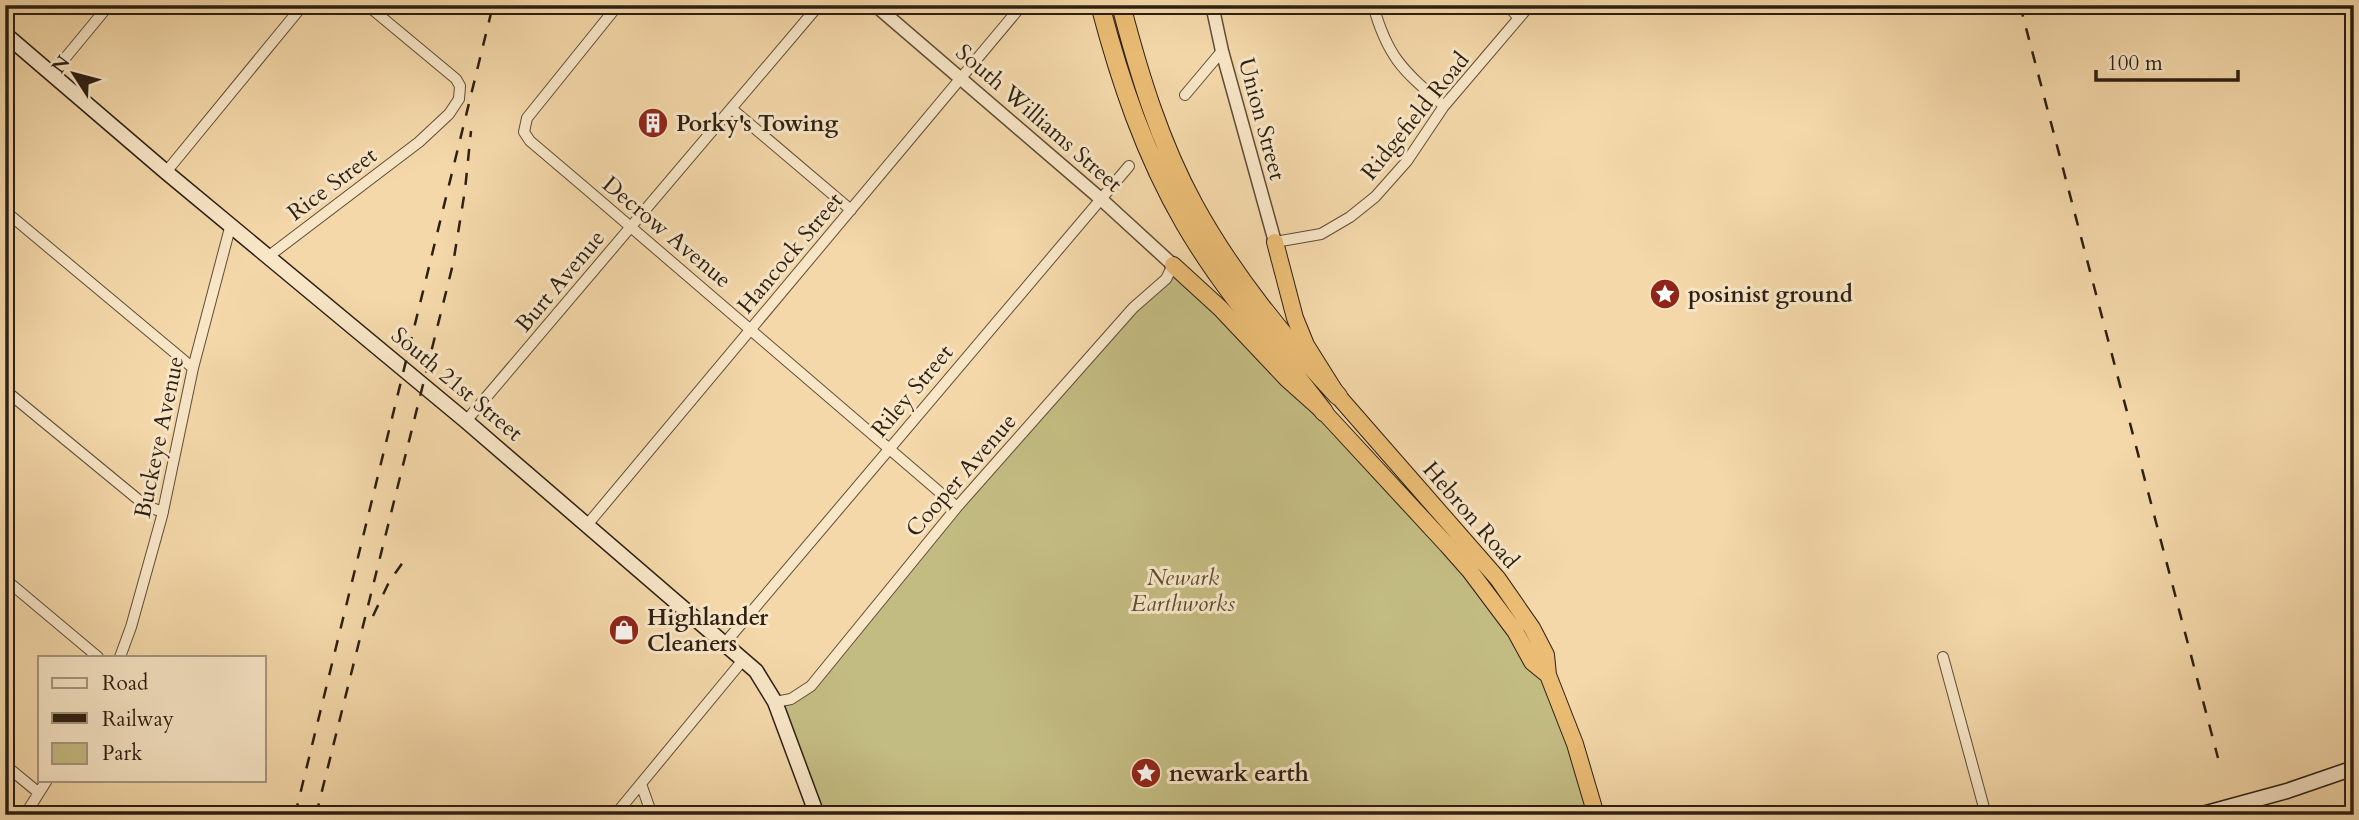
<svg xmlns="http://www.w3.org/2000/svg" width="2359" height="820" viewBox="0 0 2359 820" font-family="Cardo,serif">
<rect width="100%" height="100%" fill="#f4d8a9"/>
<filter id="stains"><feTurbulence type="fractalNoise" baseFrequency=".00286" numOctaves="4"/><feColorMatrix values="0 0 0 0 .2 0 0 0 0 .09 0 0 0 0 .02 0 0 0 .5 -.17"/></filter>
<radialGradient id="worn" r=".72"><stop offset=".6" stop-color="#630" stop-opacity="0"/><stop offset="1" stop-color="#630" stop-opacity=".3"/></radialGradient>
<path fill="#c3bc82" stroke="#786e4a" stroke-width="2" d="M1173,265L1470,571L1548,675L1596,815H817L775,702L811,686L957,507Z"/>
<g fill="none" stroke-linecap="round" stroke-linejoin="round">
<g stroke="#5e4d38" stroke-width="12">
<path id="minor" d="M618,5L527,118L524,132L530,141L583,186L957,507
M1373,5C1388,59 1404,71 1444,106
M1507,5L1519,18
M52,74L109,5
M1185,95L1222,51
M732,109L851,210
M166,172L303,5
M5,211L193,368
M1275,242L1321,234L1350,217L1375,197L1407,161L1444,106L1530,5
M269,256L419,142L449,114L459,99L460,86L456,79L367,5
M5,390L146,506L163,512
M466,421L819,5
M587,525L1022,5
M5,579L98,657
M725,643L1129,166
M120,657L131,627L162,516L193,368L231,224
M1943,657L1986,815
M775,702L791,699L811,686L957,507L1133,308L1166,279L1173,265
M5,765L39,793
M641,784L652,815
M25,815L47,780
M615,815L743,660"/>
</g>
<g stroke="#5e4d38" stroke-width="15">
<path id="tertiary" d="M875,5L1102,200L1173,265
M1212,5L1222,51L1275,242"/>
</g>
<g stroke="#2c1f13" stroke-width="17">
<path id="secondary" d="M5,34L166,172L466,421L756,671L775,702L817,815
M2199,815L2287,791L2354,768"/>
</g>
<g stroke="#2c1f13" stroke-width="18">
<path id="trunk" d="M1275,242L1295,318L1306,345L1338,396L1498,579L1532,628L1546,655L1548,675L1575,744L1596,815
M1173,265L1220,308L1287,379L1324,412L1447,545L1470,571L1515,631L1532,662L1548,675"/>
</g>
<g stroke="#2c1f13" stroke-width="20">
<path id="motorway" d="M1100,5C1120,81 1145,155 1185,224C1224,291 1277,350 1324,412
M1121,5C1139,74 1160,143 1194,205C1233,276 1284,338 1338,396"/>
</g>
<use href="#minor" stroke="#f8e6c7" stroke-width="10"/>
<use href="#tertiary" stroke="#f8e6c7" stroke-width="12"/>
<use href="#secondary" stroke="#f8e6c7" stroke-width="14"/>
<use href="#trunk" stroke="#eabc74" stroke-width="16"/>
<use href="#motorway" stroke="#eabc74" stroke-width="18"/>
<path stroke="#2c1f13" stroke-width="2.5" stroke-dasharray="12 12" stroke-linecap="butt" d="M2020,5L2218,758
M373,616L389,582L408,555
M295,815L493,5
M316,815L453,264L465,190L471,131"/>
</g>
<defs>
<g id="building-disc" transform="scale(1.575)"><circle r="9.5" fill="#8f2418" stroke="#f8e6c7"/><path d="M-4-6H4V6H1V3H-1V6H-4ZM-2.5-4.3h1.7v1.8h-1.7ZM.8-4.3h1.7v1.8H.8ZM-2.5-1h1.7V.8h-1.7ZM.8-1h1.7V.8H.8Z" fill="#fff"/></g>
<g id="sight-disc" transform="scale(1.575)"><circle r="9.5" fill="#8f2418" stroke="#f8e6c7"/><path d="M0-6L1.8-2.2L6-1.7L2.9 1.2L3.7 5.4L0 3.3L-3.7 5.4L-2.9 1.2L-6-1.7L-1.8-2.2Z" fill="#fff"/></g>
<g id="shop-disc" transform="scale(1.575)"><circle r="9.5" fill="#8f2418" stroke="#f8e6c7"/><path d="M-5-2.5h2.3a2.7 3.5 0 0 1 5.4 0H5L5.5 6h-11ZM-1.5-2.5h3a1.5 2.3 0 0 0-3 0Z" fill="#fff"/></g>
</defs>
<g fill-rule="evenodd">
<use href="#building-disc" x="653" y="123"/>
<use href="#sight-disc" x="1665" y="294"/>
<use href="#shop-disc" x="624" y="630"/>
<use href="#sight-disc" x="1146" y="773"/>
</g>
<g text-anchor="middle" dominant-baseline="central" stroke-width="6" stroke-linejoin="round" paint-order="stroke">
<g font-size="23" fill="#2c1f13" stroke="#f8e6c7">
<text transform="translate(1415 116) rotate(-51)">Ridgefield Road</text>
<text transform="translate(1039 118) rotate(41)">South Williams Street</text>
<text transform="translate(1262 119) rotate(75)">Union Street</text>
<text transform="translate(332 184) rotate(-37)">Rice Street</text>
<text transform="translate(667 232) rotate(40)">Decrow Avenue</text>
<text transform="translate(790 253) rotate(-50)">Hancock Street</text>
<text transform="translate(560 281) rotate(-50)">Burt Avenue</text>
<text transform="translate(457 384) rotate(40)">South 21st Street</text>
<text transform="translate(912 391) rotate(-50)">Riley Street</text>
<text transform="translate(159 437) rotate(-78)">Buckeye Avenue</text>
<text transform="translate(961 475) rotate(-49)">Cooper Avenue</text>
<text transform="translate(1471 515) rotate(49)">Hebron Road</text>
</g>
<g font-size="23" font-weight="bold" fill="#2c1f13" stroke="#f8e6c7" text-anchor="start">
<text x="676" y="123">Porky's Towing</text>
<text x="1688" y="294">posinist ground</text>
<text x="647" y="617">Highlander<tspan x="647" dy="26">Cleaners</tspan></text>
<text x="1169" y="773">newark earth</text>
</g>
<g font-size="23" font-style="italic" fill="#594e34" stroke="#f8e6c7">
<text x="1183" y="577">Newark<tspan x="1183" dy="26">Earthworks</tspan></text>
</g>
</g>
<rect width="2359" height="820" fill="none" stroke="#f4d8a9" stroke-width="28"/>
<rect x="7" y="7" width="2345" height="806" fill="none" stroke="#2c1f13" stroke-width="3.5"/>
<rect x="14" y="14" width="2331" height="792" fill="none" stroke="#2c1f13" stroke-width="2"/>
<rect x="38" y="656" width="228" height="126" fill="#f8e6c7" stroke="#a6967f" stroke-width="2"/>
<rect x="52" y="678" width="35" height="10" fill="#f8e6c7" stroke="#a6967f" stroke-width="2"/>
<text x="102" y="690" font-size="21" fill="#2c1f13">Road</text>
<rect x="52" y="713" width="35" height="10" fill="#2c1f13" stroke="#a6967f" stroke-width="2"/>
<text x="102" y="726" font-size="21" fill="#2c1f13">Railway</text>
<rect x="52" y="743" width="35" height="21" fill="#c3bc82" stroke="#a6967f" stroke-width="2"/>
<text x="102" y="760" font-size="21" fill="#2c1f13">Park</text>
<g transform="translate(74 74) rotate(306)" stroke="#f8e6c7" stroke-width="5" paint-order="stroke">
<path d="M0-5L12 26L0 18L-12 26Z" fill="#2c1f13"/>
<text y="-10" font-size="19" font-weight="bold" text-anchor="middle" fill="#2c1f13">N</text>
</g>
<path d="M2096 70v10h142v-10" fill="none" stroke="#2c1f13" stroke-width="3.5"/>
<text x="2107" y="70" font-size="21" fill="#2c1f13" stroke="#f8e6c7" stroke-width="5" paint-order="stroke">100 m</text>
<rect width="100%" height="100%" filter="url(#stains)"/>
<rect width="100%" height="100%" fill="url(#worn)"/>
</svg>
